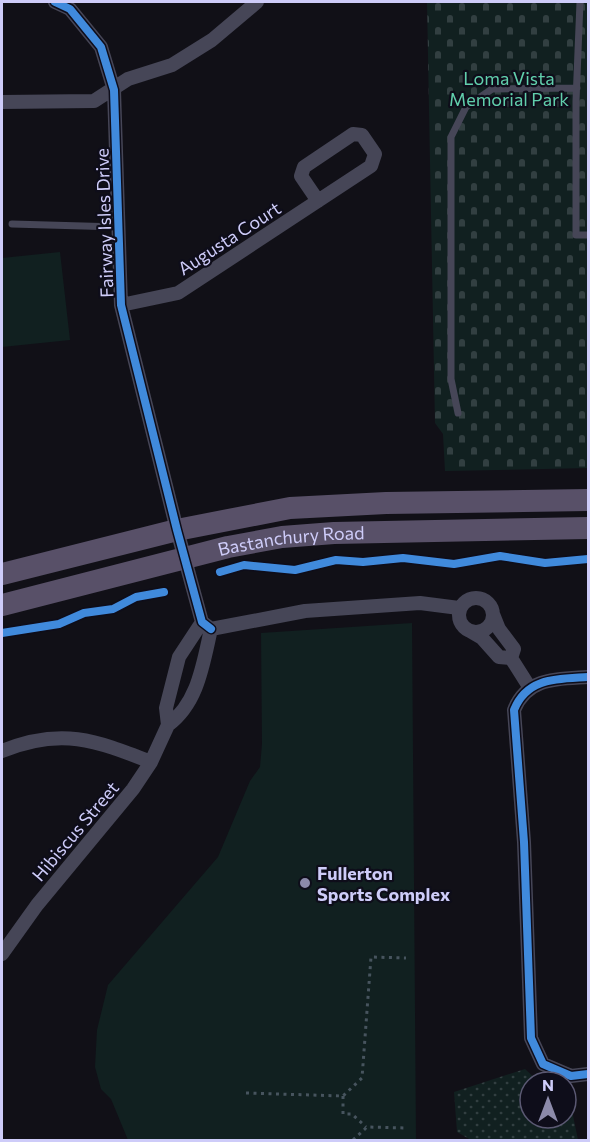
<svg xmlns="http://www.w3.org/2000/svg" width="590" height="1142" viewBox="0 0 590 1142" font-family="Commissioner,sans-serif">
<defs>
<pattern id="grass-dots" width="8" height="8" patternUnits="userSpaceOnUse" patternTransform="scale(1.5)"><rect width="8" height="8" fill="#112020"/><path d="M2 2h.1M6 6h.1" fill="none" stroke="#323f41" stroke-width="1.8" stroke-linecap="round"/></pattern>
<pattern id="cemetery-stones" width="16" height="16" patternUnits="userSpaceOnUse" patternTransform="scale(1.5)"><rect width="16" height="16" fill="#112020"/><path d="M2 7V4a2 2 0 0 1 4 0v3zM10 15v-3a2 2 0 0 1 4 0v3z" fill="#323f41"/></pattern>
</defs>
<rect width="100%" height="100%" fill="#111017"/>
<path fill="url(#grass-dots)" d="M525,1069L539,1082H530V1118H566V1095L569,1096L578,1140H471L457,1132L454,1092Z"/>
<path fill="url(#cemetery-stones)" d="M427,2H588V468L445,471L443,434L435,423Z"/>
<path fill="#112020" d="M60,252L70,340L2,347V258Z
M412,623L416,1140H128L111,1099L101,1089L95,1067L97,1030L108,985L218,857L250,781L260,767L262,744L261,633Z"/>
<g fill="none" stroke-linecap="round" stroke-linejoin="round">
<path stroke="#47545e" stroke-width="3" stroke-dasharray="3 4.5" stroke-linecap="butt" d="M220,572L244,565L295,570L336,560L363,562L403,558L454,564L500,556L545,563L588,559
M246,1093L343,1096L362,1078L371,957L406,958
M343,1096V1114H352L366,1127
M353,1140L367,1127L406,1128"/>
<path stroke="#464657" stroke-width="7" d="M580,2L576,101V235H588
M12,224L119,227
M458,413L451,379V137L466,107L492,89L577,88"/>
<path stroke="#464657" stroke-width="14" d="M55,2L70,9L101,47L114,90L121,305L177,530L202,622L211,629
M2,102L94,101L128,79L172,65L212,40L257,2
M121,305L178,293L371,166L375,154L362,135L353,134L304,167L301,176L318,201
M459 615a17 17 0 1 1 34 0a17 17 0 1 1-34 0Z
M493,614L499,629L514,649L511,658
M211,629L305,611L420,603L459,608
M470,631L482,638L499,657L511,658
M511,658L530,688
M588,677C558,679 527,677 514,710L524,842L531,1038L543,1064L571,1076L588,1074
M168,725C198,703 203,664 211,629
M2,751C61,727 95,740 151,762
M2,954L37,905L133,789L151,762L168,725L166,708L179,657L202,622"/>
<g stroke="#585068" stroke-width="22">
<path d="M2,574L177,530L290,508L386,503L588,500"/>
<path id="s1" d="M2,605L228,547L282,537L334,533L588,528"/>
</g>
<g stroke="#0e0d1a" stroke-width="11">
<path id="cycleway" d="M55,2L70,9L101,47L114,90L121,305L177,530L202,622L211,629
M220,572L244,565L295,570L336,560L363,562L403,558L454,564L500,556L545,563L588,559
M2,633L59,624L84,613L113,609L136,597L164,592
M588,677C558,679 527,677 514,710L524,842L531,1038L543,1064L571,1076L588,1074"/>
</g>
<use href="#cycleway" stroke="#408adc" stroke-width="8"/>
</g>
<circle fill="#8c8aaa" stroke="#0e0d1a" stroke-width="2" cx="305" cy="883" r="6"/>
<g text-anchor="middle" dominant-baseline="central" stroke-width="4.5" stroke-linejoin="round" paint-order="stroke">
<g font-size="18" fill="#61cfac" stroke="#0e0d1a">
<text x="509" y="78">Loma Vista<tspan x="509" dy="21">Memorial Park</tspan></text>
</g>
<g font-size="18" fill="#ceccf9" stroke="#0e0d1a">
<text transform="translate(104 223) rotate(-92)">Fairway Isles Drive</text>
<text transform="translate(229 238) rotate(-33)">Augusta Court</text>
<text stroke="none"><textPath href="#s1" startOffset="297">Bastanchury Road</textPath></text>
<text transform="translate(75 831) rotate(-50)">Hibiscus Street</text>
</g>
<g font-size="18" font-weight="bold" fill="#ceccf9" stroke="#0e0d1a" text-anchor="start">
<text x="317" y="873">Fullerton<tspan x="317" dy="21">Sports Complex</tspan></text>
</g>
</g>
<rect width="590" height="1142" fill="none" stroke="#ceccf9" stroke-width="6"/>
<g transform="translate(548 1100)"><circle r="28" fill="#0e0d1a" stroke="#5b5973" stroke-width="1.5"/>
<path d="M0-4.5L10 22L0 15L-10 22Z" fill="#8c8aaa"/>
<text y="-9" font-size="16" font-weight="bold" text-anchor="middle" fill="#ceccf9">N</text>
</g>
</svg>
